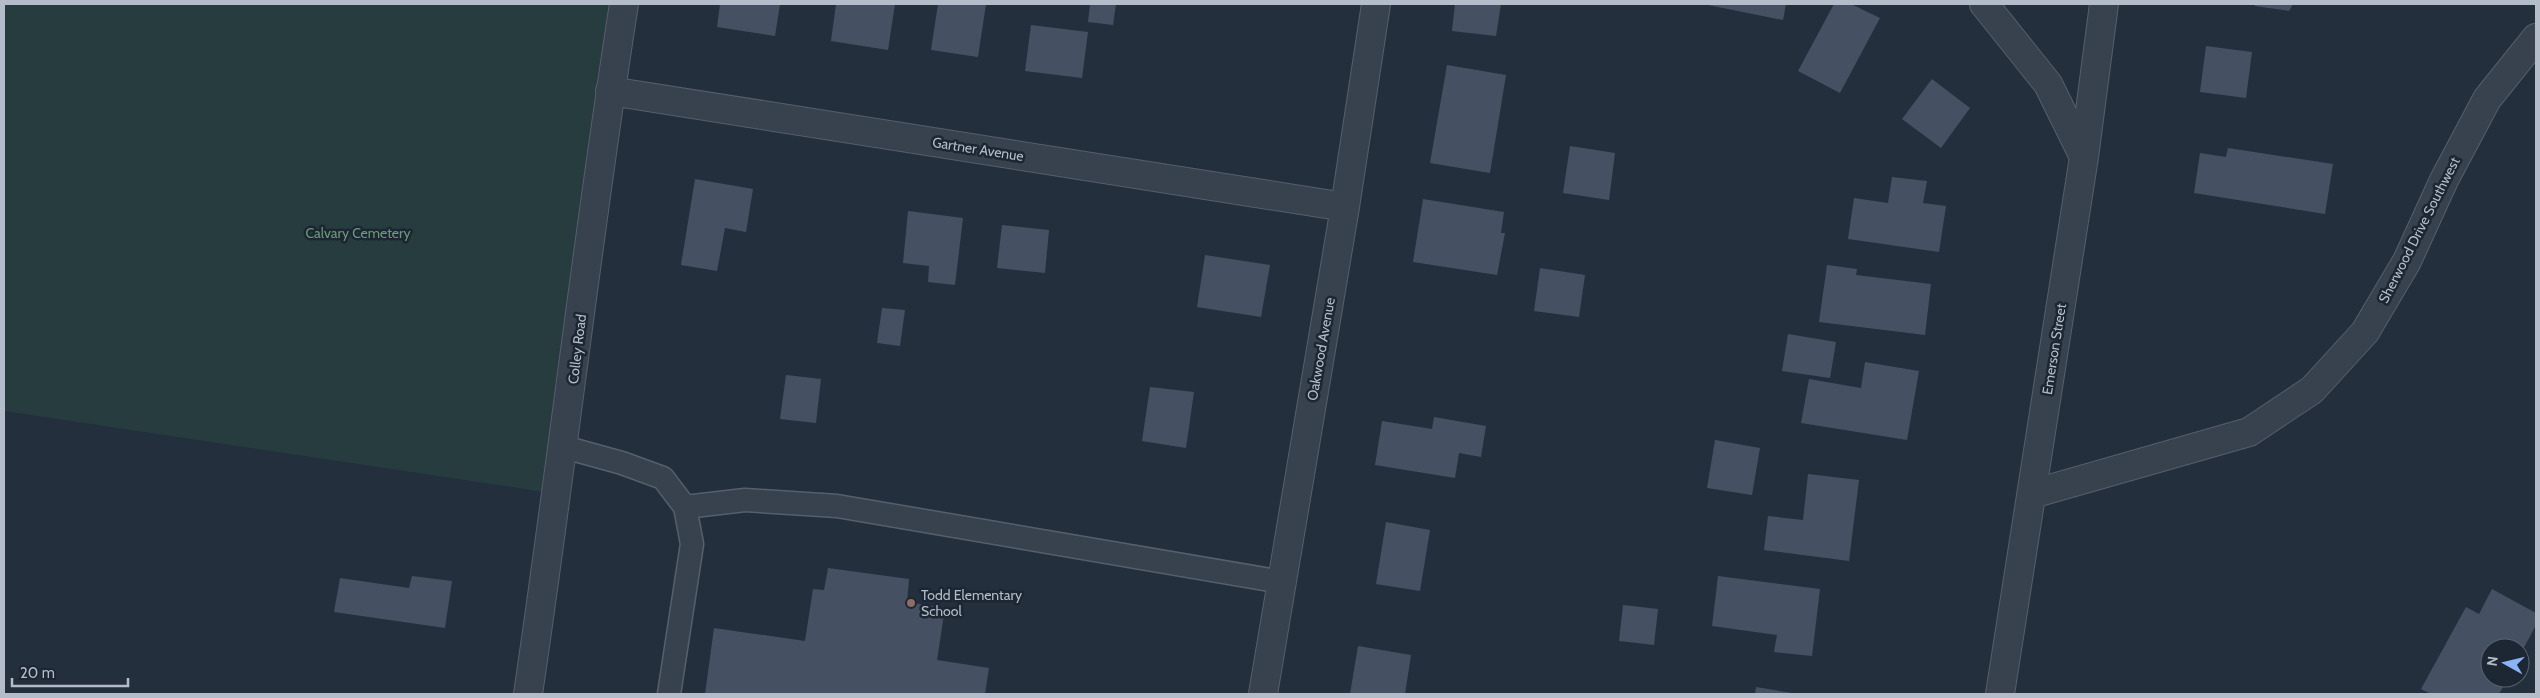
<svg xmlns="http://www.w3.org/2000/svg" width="2540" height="698" viewBox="0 0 2540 698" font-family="Cabin,sans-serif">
<rect width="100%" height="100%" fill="#242f3e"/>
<path fill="#263c3f" d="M4,4H624L558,494L4,411Z"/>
<path fill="#455162" d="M720,4H780L775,36L717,27Z
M836,4H895L888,50L831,41Z
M938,4H986L978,57L931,50Z
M1090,4H1116L1113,25L1088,22Z
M1455,4H1501L1496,36L1452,31Z
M1703,4H1786L1783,20Z
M1834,4H1851L1880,18L1840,93L1798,71Z
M2255,4H2293L2289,11L2255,6Z
M1031,25L1088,32L1082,78L1025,71Z
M2206,46L2252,52L2246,98L2200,92Z
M1447,65L1506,75L1490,173L1430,163Z
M1932,79L1970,108L1941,148L1902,119Z
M1570,146L1615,153L1609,200L1563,193Z
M2228,148L2333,164L2325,214L2194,193L2200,153L2226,157Z
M1892,177L1927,181L1923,203L1946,206L1939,252L1848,239L1854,198L1888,203Z
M695,179L753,189L746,232L725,228L717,271L681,265Z
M1423,199L1504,212L1501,233H1505L1497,275L1413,262Z
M908,211L963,218L955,285L928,282L929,266L903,263Z
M1002,225L1049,230L1045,273L997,268Z
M1205,255L1270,265L1261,317L1197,307Z
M1827,265L1857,269L1856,275L1931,284L1925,335L1819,322Z
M1540,268L1585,275L1579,317L1534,311Z
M882,308L905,310L900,346L877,343Z
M1788,334L1836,342L1830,378L1782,371Z
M1865,362L1919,371L1907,440L1801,423L1809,379L1861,388Z
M786,375L821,379L816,423L780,419Z
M1150,387L1194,392L1186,448L1142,441Z
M1434,417L1486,426L1481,457L1459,453L1455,478L1375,465L1382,421L1432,429Z
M1715,440L1760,448L1752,495L1707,488Z
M1808,474L1859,480L1849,561L1764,550L1768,516L1803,520Z
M1386,522L1430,530L1420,591L1376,584Z
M828,568L909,579L907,602L945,608L937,660L989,668L985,694H705L714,628L805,641L813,589L824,590Z
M412,576L452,581L445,628L334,612L340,578L409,588Z
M1718,576L1820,589L1812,656L1774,652L1777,635L1712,626Z
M2492,589L2536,613V625L2520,655V648H2490V678H2508L2499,694H2431L2421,689L2466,607L2479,614Z
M1623,605L1658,609L1654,645L1619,641Z
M1358,646L1411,655L1405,694H1350Z
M1756,687L1792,693V694H1755Z"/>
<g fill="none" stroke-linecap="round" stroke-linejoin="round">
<g stroke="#565f6c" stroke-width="25">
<path id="service" d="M564,447L622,463L663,478L685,507L692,544L669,694
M685,507L745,500L837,506L1282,582"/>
</g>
<g stroke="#565f6c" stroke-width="30">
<path id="minor" d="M1984,4L2048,84L2084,157
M610,91L1345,207
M2032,494L2249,432L2312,390L2365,332L2407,261L2444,180L2487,99L2536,38
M1263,694L1345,207L1376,4
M2000,694L2084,157L2104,4"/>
</g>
<g stroke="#565f6c" stroke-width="30">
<path id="tertiary" d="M528,694C562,464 588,233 624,4"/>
</g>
<use href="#service" stroke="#38414e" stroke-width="22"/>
<use href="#minor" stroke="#38414e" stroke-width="28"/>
<use href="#tertiary" stroke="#38414e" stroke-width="28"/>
</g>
<circle fill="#8d6e63" stroke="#1d2633" stroke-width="2" cx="911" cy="603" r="5"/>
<g text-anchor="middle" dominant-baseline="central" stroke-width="5" stroke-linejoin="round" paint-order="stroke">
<g font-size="14" fill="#b4bcc9" stroke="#1d2633">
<text transform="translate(978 149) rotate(9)">Gartner Avenue</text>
<text transform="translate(2419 230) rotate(-63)">Sherwood Drive Southwest</text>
<text transform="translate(577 349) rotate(-83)">Colley Road</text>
<text transform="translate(1321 349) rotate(-80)">Oakwood Avenue</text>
<text transform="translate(2054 349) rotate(-81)">Emerson Street</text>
</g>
<g font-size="14" fill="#6b9a76" stroke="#1d2633">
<text x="358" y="233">Calvary Cemetery</text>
</g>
<g font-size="14" fill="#b4bcc9" stroke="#1d2633" text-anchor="start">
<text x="921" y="595">Todd Elementary<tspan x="921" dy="16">School</tspan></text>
</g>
</g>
<rect width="2540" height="698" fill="none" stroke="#b4bcc9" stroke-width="10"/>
<g transform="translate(2505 663) rotate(278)"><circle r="24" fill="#1d2633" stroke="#59626f"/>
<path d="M0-4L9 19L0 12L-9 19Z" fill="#8ab4f8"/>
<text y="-8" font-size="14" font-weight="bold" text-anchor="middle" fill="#b4bcc9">N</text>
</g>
<path d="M12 678v8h116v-8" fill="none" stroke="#b4bcc9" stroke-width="2.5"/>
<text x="20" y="678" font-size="15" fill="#b4bcc9" stroke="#1d2633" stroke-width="4" paint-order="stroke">20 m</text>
</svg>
